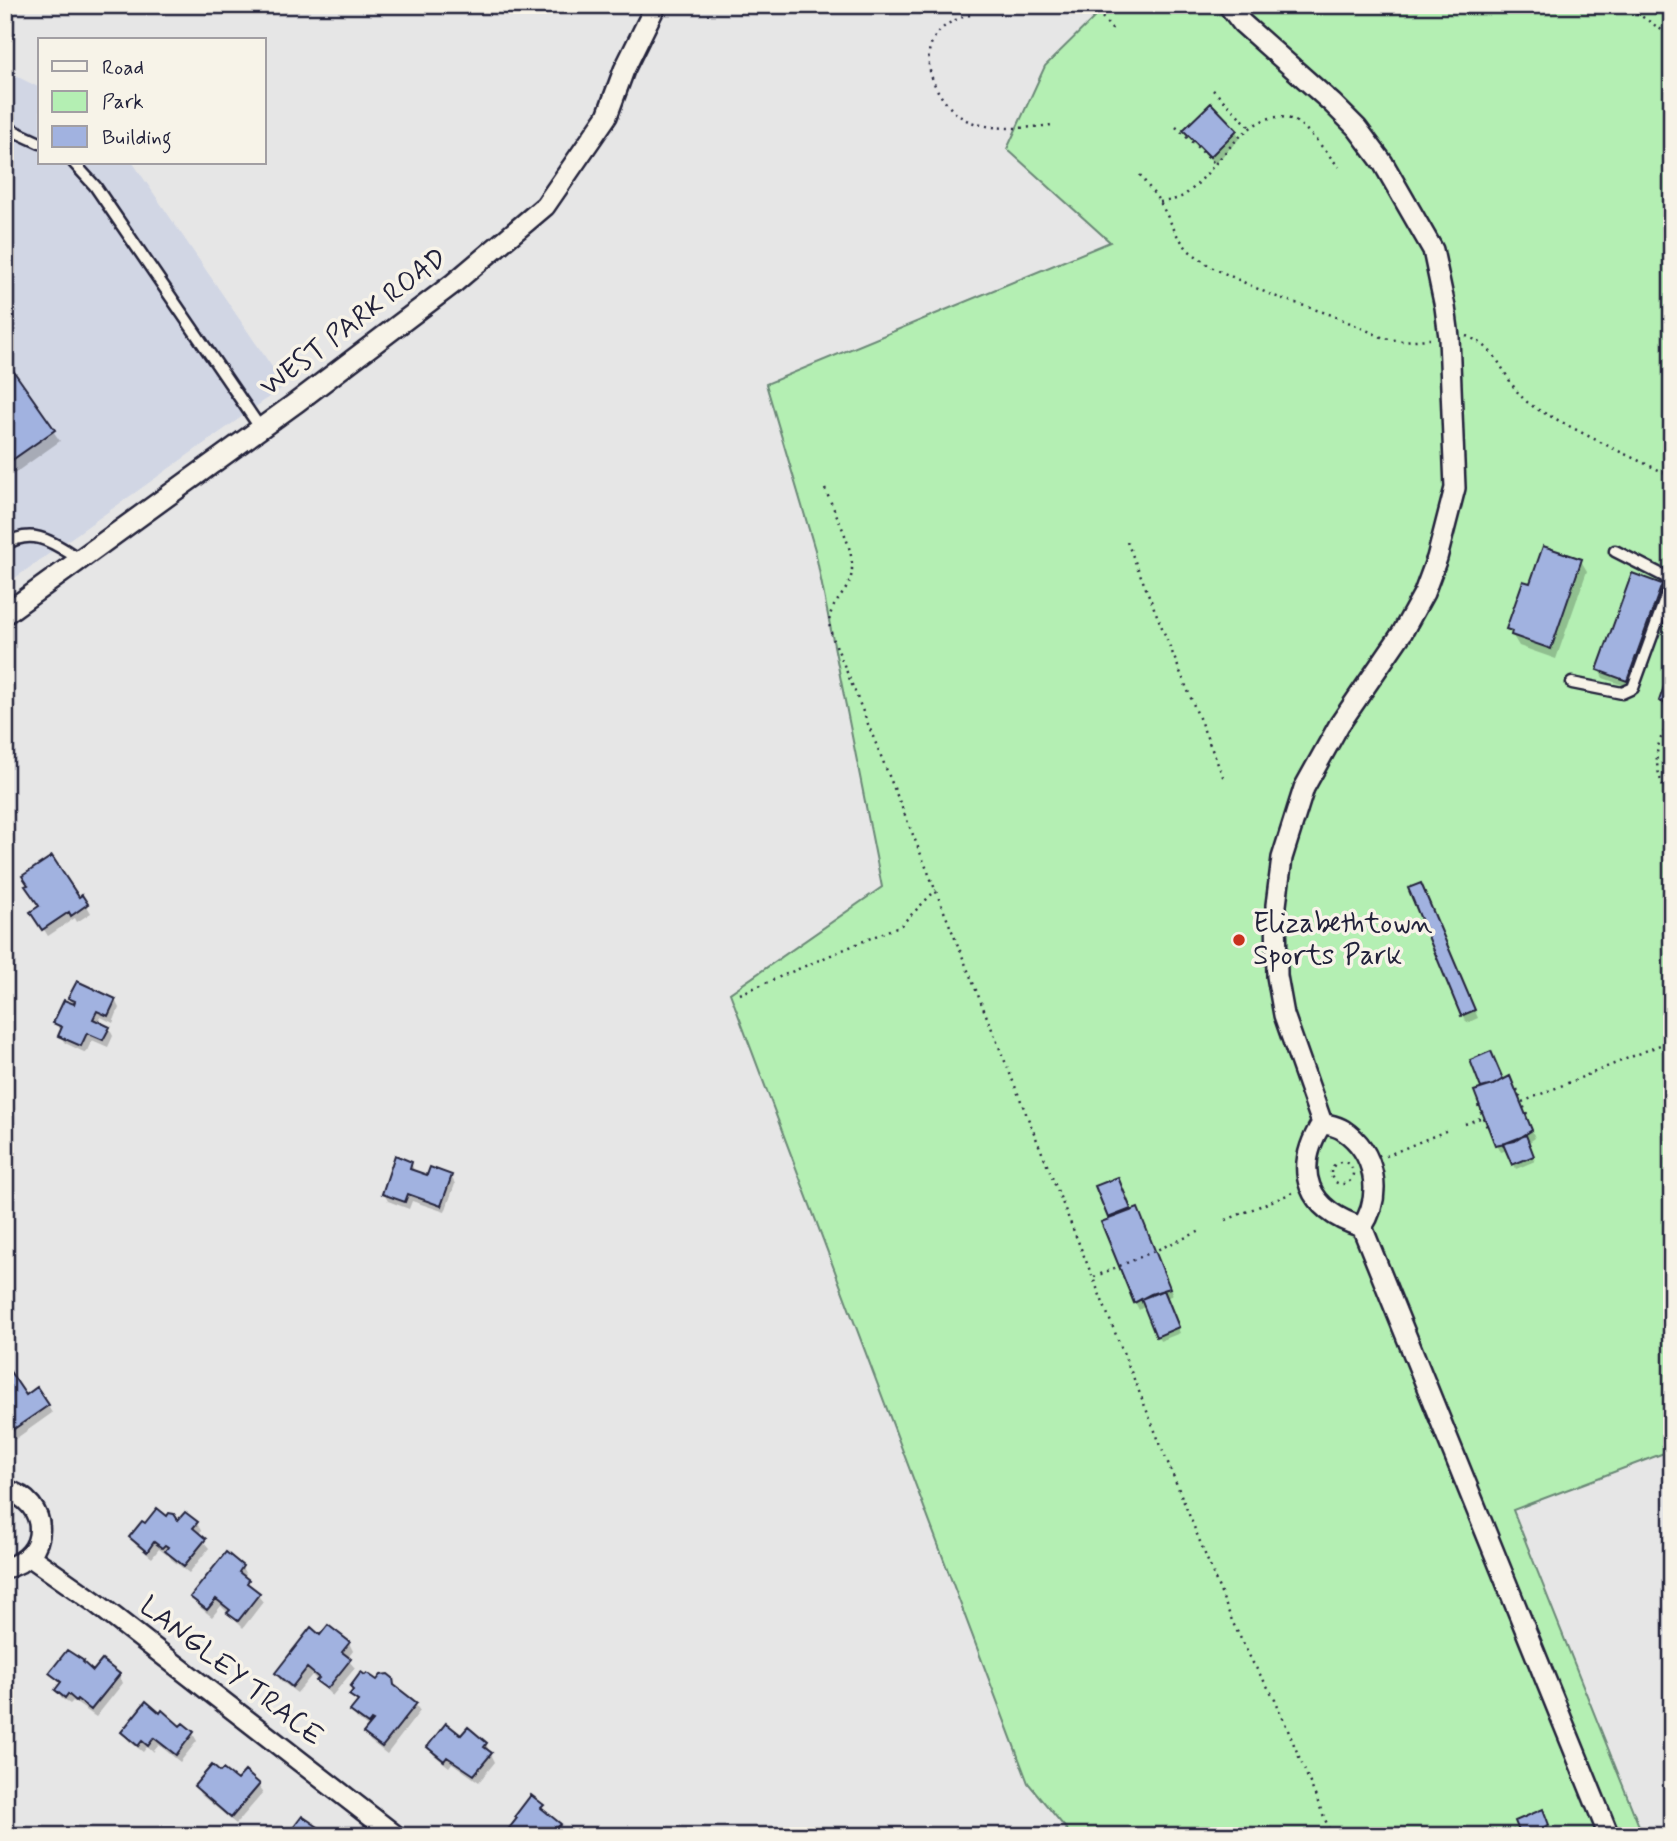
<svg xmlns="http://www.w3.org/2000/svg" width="1677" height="1841" viewBox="0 0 1677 1841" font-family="Mynerve,sans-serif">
<rect width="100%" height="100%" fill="#e6e6e6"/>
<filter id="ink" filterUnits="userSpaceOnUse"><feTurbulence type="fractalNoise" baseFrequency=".0143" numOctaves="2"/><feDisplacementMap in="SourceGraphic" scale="14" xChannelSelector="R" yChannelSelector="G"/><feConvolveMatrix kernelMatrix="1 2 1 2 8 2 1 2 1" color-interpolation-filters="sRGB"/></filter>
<g filter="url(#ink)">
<path fill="#d1d6e4" d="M5,74L14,75L40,88V163H133L285,386L5,585Z"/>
<path fill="#b4efb3" stroke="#6b8877" stroke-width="2" d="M1107,5H1672V1450L1513,1510L1643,1836H1072L1028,1783L730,993L882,887L815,550L766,384L1110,242L1007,149L1045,66Z"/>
<path fill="#0003" d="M1185,130L1236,131L1240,138L1215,164L1189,138Z
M5,363L60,441L5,480Z
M1581,561L1587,571L1556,659L1519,646L1508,628L1531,585Z
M1660,585L1665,593L1631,688L1603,678L1599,670Z
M1671,671L1672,709L1663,706L1661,701Z
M5,833L8,838L7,865L5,864Z
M1421,885L1478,1018L1467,1023L1462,1015Z
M82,897L91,913L77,922L75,918L48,936L33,912L41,907Z
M70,998L115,1000L119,1008L113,1023L101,1017L98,1023L109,1028L113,1036L108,1047L92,1040L86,1053L65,1043L60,1036L62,1031L55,1023L75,1006Z
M1493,1058L1503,1082L1514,1086L1535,1138L1528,1143L1535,1161L1516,1169L1508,1150L1501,1152L1497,1144L1482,1088Z
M411,1163L415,1173L428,1177L451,1176L455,1184L445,1212L412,1201L409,1209L388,1201L384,1194Z
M1120,1184L1132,1212L1138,1210L1142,1218L1173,1295L1166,1298L1180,1333L1160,1341L1145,1306L1139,1310L1135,1302L1110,1217Z
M6,1369L26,1397L48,1406L52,1413L14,1440L8,1432L5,1434Z
M186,1514L197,1523L201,1531L198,1535L209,1548L189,1573L171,1559L168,1553L167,1555L159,1549L152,1558L136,1545L131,1538L178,1523Z
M242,1567L246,1575L244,1578L263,1602L243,1628L221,1606L212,1617L197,1605L192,1597Z
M5,1610L12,1620L9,1646H5Z
M321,1637L349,1643L353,1651L347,1659L355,1668L332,1696L312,1675L297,1693L281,1681L277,1674Z
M51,1673L119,1675L123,1683L96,1717L73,1701L70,1704L61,1698L57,1690L61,1685Z
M392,1679L396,1688L415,1704L420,1711L387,1754L370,1741L366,1733L369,1728L357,1719L352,1711L358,1704L352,1695L377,1683Z
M180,1729L193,1734L197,1741L180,1762L159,1745L153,1752L147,1747L143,1752L128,1740L123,1732Z
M461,1738L486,1744L495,1762L479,1782L452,1763L449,1767L434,1755L429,1747Z
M237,1783L258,1785L263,1793L236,1824L200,1794L196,1786Z
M531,1798L559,1825L564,1833L562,1836H505Z
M1545,1816L1551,1830L1536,1836H1523L1517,1822Z
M316,1828L321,1836H289Z"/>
<path fill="#a1b2e0" stroke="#22223b" stroke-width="2" d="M1211,103L1237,130L1210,157L1183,130Z
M5,359L55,430L5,465Z
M1543,546L1582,559L1551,649L1511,635L1512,631L1506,629L1523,581L1530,583Z
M1632,573L1662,584L1627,681L1597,670Z
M1670,669H1672V706L1659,701Z
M52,856L79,897L82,895L88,904L71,916L69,912L42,930L30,912L39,906L25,886L28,885L22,876Z
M1421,883L1475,1010L1461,1016L1408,888Z
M77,981L116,999L108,1016L97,1011L93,1019L110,1027L103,1040L87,1033L81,1046L58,1036L62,1027L53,1023L64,1000L74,1004L75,1001L68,998Z
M1491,1051L1503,1079L1493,1085L1481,1088L1470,1060Z
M1510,1076L1532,1130L1515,1141L1495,1145L1474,1091L1493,1085Z
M1526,1135L1534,1156L1512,1165L1503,1144Z
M395,1155L412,1162L410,1169L427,1175L430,1167L452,1175L441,1206L408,1194L405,1202L382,1194Z
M1118,1177L1131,1209L1108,1218L1095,1186Z
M1138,1208L1170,1288L1151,1294L1134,1303L1101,1222Z
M1164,1290L1179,1327L1156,1337L1141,1299Z
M7,1367L26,1395L37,1387L49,1405L8,1433L5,1430Z
M157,1508L167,1516L169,1513L174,1514L178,1520L185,1512L198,1522L193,1528L206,1539L184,1566L165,1551L168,1547L165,1545L162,1548L154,1542L147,1552L129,1537L142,1521L145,1523Z
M226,1552L243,1566L239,1572L249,1580L247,1583L260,1593L238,1621L227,1613L230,1610L216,1599L207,1610L190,1597Z
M5,1610H9L6,1639H5Z
M328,1625L350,1642L342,1652L351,1659L327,1689L316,1681L319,1678L307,1668L292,1687L275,1673L311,1627L320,1635Z
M67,1650L84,1661L83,1662L93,1671L102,1660L120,1674L91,1710L77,1699L76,1701L68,1694L65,1698L55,1690L61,1682L49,1673Z
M361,1672L365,1675L367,1673L377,1680L381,1675L388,1674L393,1678L394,1685L417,1703L382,1747L363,1733L373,1721L371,1720L368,1724L350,1711L358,1701L349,1695L353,1690L350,1687Z
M146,1701L160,1713L162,1710L180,1726L183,1723L194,1732L176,1755L154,1738L148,1746L142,1741L138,1746L121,1732Z
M446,1723L461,1735L468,1727L487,1743L484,1747L492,1753L474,1775L447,1757L444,1761L427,1747Z
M212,1765L220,1772L223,1769L237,1780L245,1771L260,1784L231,1818L194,1786Z
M531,1795L544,1805L541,1808L561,1824L556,1829L565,1836H503L517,1818L515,1816Z
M1543,1809L1549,1825L1521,1836L1515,1821Z
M302,1816L318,1827L313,1833L316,1836H287Z"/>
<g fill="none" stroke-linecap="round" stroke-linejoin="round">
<g stroke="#22223b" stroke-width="15">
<path id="lane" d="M5,127L40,143
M74,163L95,186L261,429
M5,545C34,525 56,545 81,560
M1572,683L1622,693L1633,688L1670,586L1666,577L1615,551"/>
</g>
<g stroke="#22223b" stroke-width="24">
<path id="street" d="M1228,5L1242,23L1332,103L1357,128L1383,163L1433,250L1445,307L1449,337L1455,488L1437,558L1424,593L1402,633L1339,725L1304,788L1282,858L1276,905L1277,976L1284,1015L1322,1123C1292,1171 1307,1210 1362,1227L1609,1836
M5,614L297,402L454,283L545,206L607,116L624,70L656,5
M1322,1123C1329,1125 1337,1126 1343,1130C1376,1152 1383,1195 1362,1227
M5,1490C51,1501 51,1558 5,1568
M29,1556L96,1603L396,1836"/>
</g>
<path stroke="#22223b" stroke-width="2.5" stroke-dasharray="2 5" stroke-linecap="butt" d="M1097,5V11L1115,33
M1625,5L1672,37
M1662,5L1672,15
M970,15C954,19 940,26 932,42C919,70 945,113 971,122C997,131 1026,128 1052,125
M1665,33L1672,21
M1213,90L1250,127
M1176,127L1214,163
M1140,175L1160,202L1177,235L1188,250L1211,267L1271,295L1332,315L1384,338L1402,341L1430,339
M1160,202C1167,201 1175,200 1181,197C1214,179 1247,101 1293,120C1307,126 1328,155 1339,167
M1466,336C1504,349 1502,384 1531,405C1542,413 1557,419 1569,426C1603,444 1637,460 1672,476
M825,489C834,511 853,545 852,568C852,597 822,602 831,633L1233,1623L1253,1663L1275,1699L1332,1836
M1127,542L1224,779
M1672,719C1647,753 1657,773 1672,808
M740,994L901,925L936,890
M1517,1089L1522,1102
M1478,1105L1488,1130
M1527,1115L1522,1102L1672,1040
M1465,1124L1483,1117
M1386,1156L1448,1130
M1331 1173a11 11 0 1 1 22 0a11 11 0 1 1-22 0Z
M1226,1220L1292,1193
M1094,1277L1203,1230
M1500,1836L1514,1830"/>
<use href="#lane" stroke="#f7f3e8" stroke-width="10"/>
<use href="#street" stroke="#f7f3e8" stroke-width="19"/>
</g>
</g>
<circle fill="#c8321e" stroke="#f7f3e8" stroke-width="2.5" cx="1239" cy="940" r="7"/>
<g text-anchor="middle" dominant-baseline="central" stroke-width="7" stroke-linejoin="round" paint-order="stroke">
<g font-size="28" fill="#22223b" stroke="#f7f3e8">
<text transform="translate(354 323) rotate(-37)">WEST PARK ROAD</text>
<text transform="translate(231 1672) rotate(38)">LANGLEY TRACE</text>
</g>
<g font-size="28" fill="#22223b" stroke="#f7f3e8" text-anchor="start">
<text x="1253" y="924">Elizabethtown<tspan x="1253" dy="32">Sports Park</tspan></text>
</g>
</g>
<rect width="1677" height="1841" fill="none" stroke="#f7f3e8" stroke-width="28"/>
<rect x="14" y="14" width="1649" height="1813" fill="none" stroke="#22223b" stroke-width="2.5" filter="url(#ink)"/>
<rect x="38" y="38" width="228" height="126" fill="#f7f3e8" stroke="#a29fa3" stroke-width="2"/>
<rect x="52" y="61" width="35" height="10" fill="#f7f3e8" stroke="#a29fa3" stroke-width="2"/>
<text x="102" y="74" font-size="21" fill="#22223b">Road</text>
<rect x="52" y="91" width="35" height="21" fill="#b4efb3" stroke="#a29fa3" stroke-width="2"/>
<text x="102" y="108" font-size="21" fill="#22223b">Park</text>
<rect x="52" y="126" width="35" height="21" fill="#a1b2e0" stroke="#a29fa3" stroke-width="2"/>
<text x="102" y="144" font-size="21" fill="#22223b">Building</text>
</svg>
